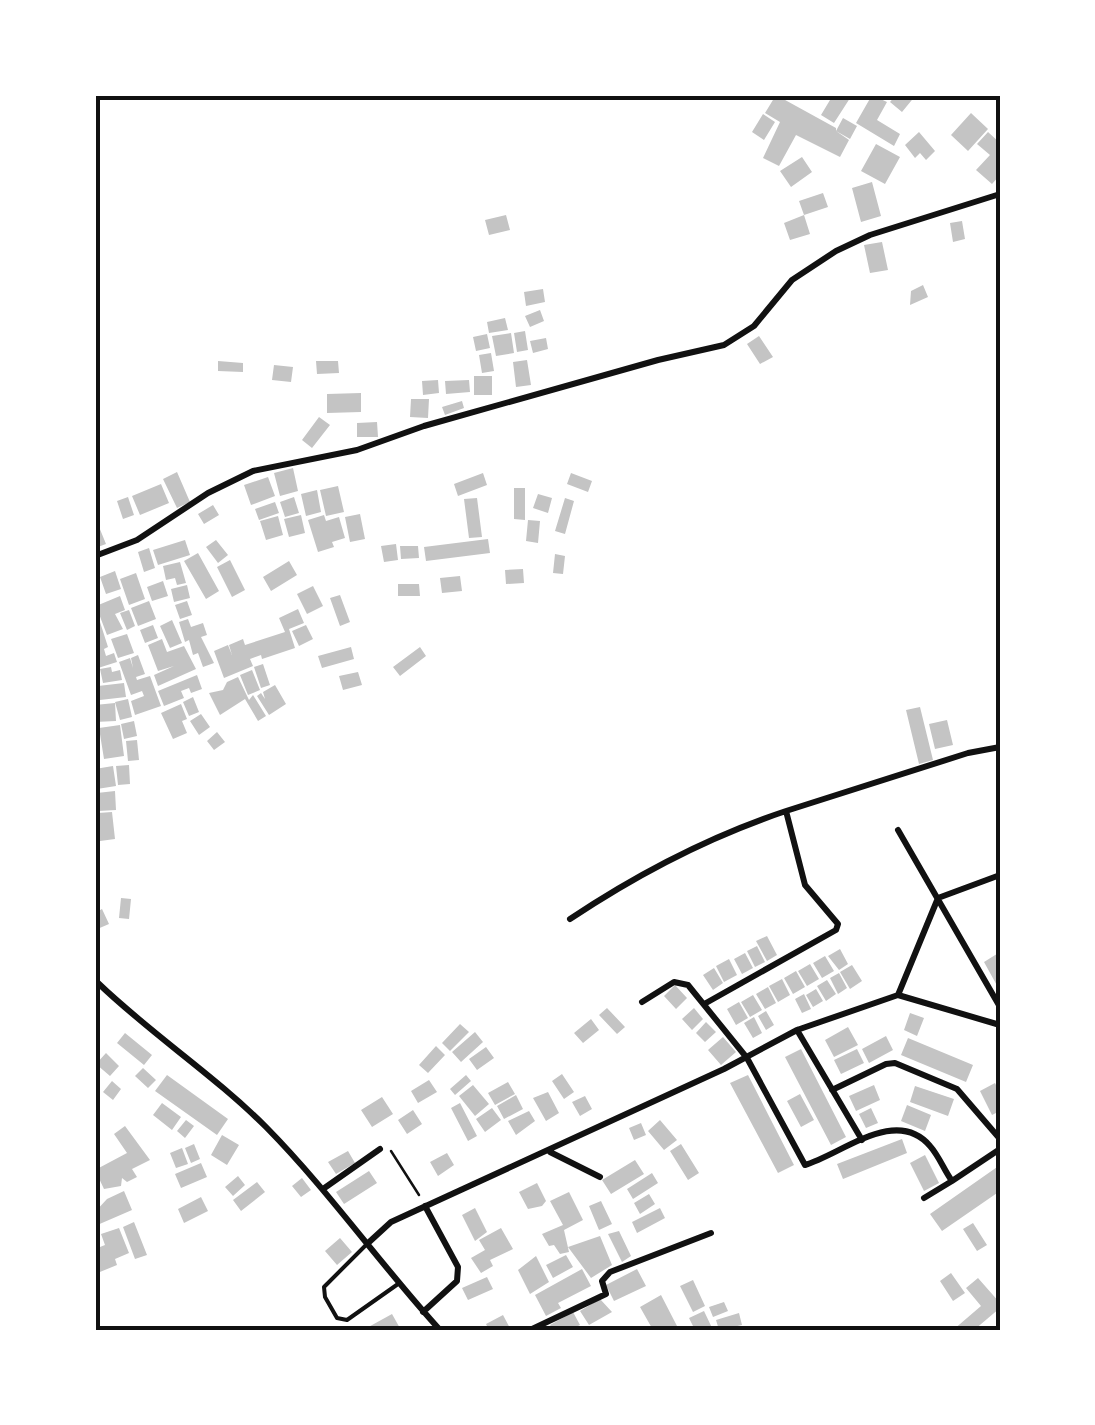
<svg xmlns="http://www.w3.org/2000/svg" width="1095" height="1425" viewBox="0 0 1095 1425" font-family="'Public Sans',sans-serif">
<rect width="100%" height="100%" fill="#fff"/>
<path fill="#c4c4c4" d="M776,95L836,128V131L843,118L857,126L850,139L836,131L849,140L840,157L796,135L779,166L763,158L780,122L765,113Z
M833,95H852L834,123L821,115Z
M872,95L887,102L877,120L900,134L894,146L856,123Z
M896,95H916L902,112L890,102Z
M971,113L988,129L968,151L951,135Z
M763,114L775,122L764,140L752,132Z
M919,132L935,151L926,160L920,153L915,158L905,145Z
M988,132L1000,143V175L992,184L976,170L990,155L977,144Z
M876,144L900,157L885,184L861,171Z
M802,157L812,172L791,187L780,171Z
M872,182L881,216L861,222L852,188Z
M823,193L828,207L804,215L799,201Z
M506,215L510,230L489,235L485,220Z
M804,215L810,234L790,240L784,223Z
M962,221L965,239L953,242L950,223Z
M882,242L888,270L870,273L864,245Z
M923,285L928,297L910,305L911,291Z
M543,289L545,302L526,306L524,292Z
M540,310L544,321L530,327L525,316Z
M505,318L508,330L489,333L487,322Z
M525,331L528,350L517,352L514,333Z
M511,333L514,353L496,356L492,336Z
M487,334L490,348L476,351L473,337Z
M759,336L773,357L760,364L747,344Z
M546,338L548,349L533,353L530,341Z
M491,353L494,371L482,373L479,355Z
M527,360L531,385L516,387L513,362Z
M218,361L243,363V372L218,371Z
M316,361H338L339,373L317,374Z
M274,365L293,367L291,382L272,380Z
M474,376H492V395H474Z
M438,380L439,393L423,395L422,381Z
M469,380L470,392L446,394L445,381Z
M361,393V412L327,413V394Z
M411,399H429L428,418L410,417Z
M462,401L464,408L445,415L442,407Z
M319,417L330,425L312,448L302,440Z
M377,422L378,437H357V423Z
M293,468L298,491L280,496L274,473Z
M177,472L190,502L177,508L163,479Z
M483,473L487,485L458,496L454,484Z
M571,473L592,481L588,492L567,484Z
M268,477L275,496L251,505L244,485Z
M161,484L169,503L140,515L132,496Z
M338,486L344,512L326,516L320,490Z
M514,488H525V520L514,519Z
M317,490L321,512L306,516L301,494Z
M538,494L552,498L548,513L533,508Z
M128,497L134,515L123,519L117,501Z
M294,497L299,513L285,517L280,502Z
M477,498L482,537L469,538L464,499Z
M565,498L574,501L565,534L555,531Z
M275,502L279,513L259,520L255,509Z
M213,505L219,515L204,524L198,514Z
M360,514L365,539L350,542L345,517Z
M301,515L305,533L289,537L284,519Z
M324,515L326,521L339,517L345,538L332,542L334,547L318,552L308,520Z
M278,516L283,535L266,540L260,521Z
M95,517L106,544L95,548Z
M528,520L540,521L538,543L526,541Z
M488,539L490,553L426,561L424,547Z
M185,540L190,555L158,565L153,550Z
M216,540L228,555L218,563L206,547Z
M396,544L398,560L384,562L381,546Z
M400,546H418L419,558L401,559Z
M149,548L155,568L144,572L138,552Z
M198,553L219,591L206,599L184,561Z
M555,554L565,556L563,574L553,573Z
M230,560L245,590L232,597L217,567Z
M289,561L297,575L271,591L263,577Z
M180,562L186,583L177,585L175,578L166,580L163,566Z
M523,569L524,583L506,584L505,570Z
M115,571L121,589L106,594L100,577Z
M136,573L145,599L129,605L120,579Z
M460,576L462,591L442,593L440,578Z
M163,581L168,596L152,601L147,587Z
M398,584H419L420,596H398Z
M187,585L190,598L174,602L171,589Z
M313,586L323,606L307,614L297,594Z
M340,595L350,622L340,626L330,598Z
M120,596L125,610L115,614L123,629L107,635L96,606Z
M149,601L156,619L138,626L131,608Z
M187,601L192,615L180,619L175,605Z
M298,609L304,623L289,629L295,648L262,659L261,655L250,659L253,666L224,678L214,651L228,645L232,655L229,645L243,639L245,645L285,632L279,618Z
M129,610L135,626L127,630L120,613Z
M188,619L191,627L203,623L207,635L201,637L214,663L203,667L198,653L193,655L189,640L185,642L179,622Z
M172,620L182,643L170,648L160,626Z
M100,622L108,647L104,649L106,656L114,653L117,662L98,668L99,683H95V623Z
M153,625L158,638L145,643L140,630Z
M306,625L313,639L299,646L292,631Z
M127,634L134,653L118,658L111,639Z
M162,639L167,652L184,646L196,669L158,686L154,675L174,666L158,671L148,645Z
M351,647L354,659L322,668L318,656Z
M420,647L426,656L400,676L393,667Z
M138,655L145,674L136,677L137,680L150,676L161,706L135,715L131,701L144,696L142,691L131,695L119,662L130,658L133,668L131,658Z
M263,664L270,685L261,688L254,667Z
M111,667L112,672L120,670L122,680L103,683L100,669Z
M252,670L260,690L248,695L240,675Z
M358,672L362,685L343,690L339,676Z
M197,675L202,689L191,693L189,688L181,691L184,698L164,706L158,691Z
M238,677L249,700L253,695L266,716L258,721L245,699L220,715L209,693L223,690L227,682Z
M124,683L126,697L100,700L98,686Z
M275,685L286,704L269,715L257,696L261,693L265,699L263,692Z
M193,697L199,712L189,716L183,702Z
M128,699L132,717L120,720L115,702Z
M115,703L116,721L95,722V705Z
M181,704L187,719L182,721L187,733L173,739L161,713Z
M920,707L933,760L919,764L906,710Z
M201,714L210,727L199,735L190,721Z
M947,720L953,745L935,749L929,724Z
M134,721L137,736L124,739L121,724Z
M120,725L124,756L104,759L99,728Z
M217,732L225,742L214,750L207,741Z
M137,740L139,760L128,761L126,741Z
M129,765L130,784L118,785L116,766Z
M113,766L116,786L97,789L95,769Z
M115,791L116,810L98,811L97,793Z
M112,812L115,839L100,841L98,813Z
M121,898L131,899L129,919L119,918Z
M102,909L109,924L95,930V913Z
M767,936L777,955L767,961L756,941Z
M757,946L765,962L755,967L747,951Z
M840,949L848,964L839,970L828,956Z
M1000,952V991L984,962Z
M745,953L753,968L742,974L734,959Z
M825,956L834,971L822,978L813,963Z
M729,959L737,975L724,982L716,966Z
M810,964L819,979L807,986L798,971Z
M852,965L862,981L850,989L840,972Z
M714,968L723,983L713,990L703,975Z
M796,971L805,987L793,994L784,978Z
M839,973L847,988L838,994L830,978Z
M782,979L790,995L778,1002L769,986Z
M827,980L836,994L826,1001L817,986Z
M675,985L687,998L676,1009L664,996Z
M768,987L776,1003L765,1009L756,994Z
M816,989L823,1001L813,1007L806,995Z
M804,994L811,1009L802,1013L795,999Z
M753,995L762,1010L750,1017L741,1002Z
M739,1002L748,1018L736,1025L727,1009Z
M607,1008L625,1027L617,1034L599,1015Z
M694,1008L703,1019L692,1030L682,1019Z
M766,1011L774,1025L766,1030L758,1016Z
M910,1013L924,1018L917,1036L904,1030Z
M754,1017L762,1033L753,1038L744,1023Z
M591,1019L599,1030L583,1043L574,1033Z
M706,1022L716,1032L705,1042L696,1033Z
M460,1024L469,1032L450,1051L442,1043Z
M848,1027L858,1045L834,1057L825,1040Z
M475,1032L483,1042L461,1062L452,1052Z
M125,1033L152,1055L144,1065L117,1043Z
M886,1036L893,1050L869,1063L862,1049Z
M723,1037L736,1052L721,1065L708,1050Z
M908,1038L973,1065L966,1082L901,1055Z
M436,1046L445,1055L428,1073L419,1065Z
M486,1047L494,1058L477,1070L469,1059Z
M801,1049L846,1137L831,1145L785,1057Z
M857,1049L864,1063L841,1074L834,1060Z
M106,1053L119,1066L110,1076L96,1064Z
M143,1068L156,1080L148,1088L135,1076Z
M562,1074L574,1092L564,1099L552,1081Z
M167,1075L228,1119L217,1135L155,1091Z
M466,1075L471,1081L455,1095L450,1089Z
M748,1075L794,1165L778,1173L730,1083Z
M429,1080L437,1092L418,1103L411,1091Z
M112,1081L121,1089L113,1100L103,1092Z
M508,1082L515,1094L495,1105L488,1093Z
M995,1083L1000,1093V1111L992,1115L980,1091Z
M473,1085L489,1104L475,1116L459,1096Z
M874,1085L880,1100L856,1111L849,1096Z
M915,1086L954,1099L948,1116L910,1102Z
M548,1092L559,1113L546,1121L533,1098Z
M800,1094L814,1120L801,1127L787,1101Z
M516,1095L523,1109L504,1119L497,1106Z
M585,1096L592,1109L580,1116L572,1102Z
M382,1097L393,1114L372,1127L361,1110Z
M162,1103L181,1117L172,1130L153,1115Z
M460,1103L477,1136L468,1141L451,1108Z
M907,1105L931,1115L925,1131L901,1121Z
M492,1108L501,1120L485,1132L476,1119Z
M871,1108L878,1123L866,1128L859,1114Z
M413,1110L422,1124L407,1134L398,1120Z
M529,1111L535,1121L516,1135L508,1121Z
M186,1120L194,1126L185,1138L177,1131Z
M660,1120L677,1140L664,1150L648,1131Z
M641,1123L646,1135L634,1140L629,1128Z
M125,1126L150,1160L132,1169L137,1177L127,1182L122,1178L121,1186L104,1189L95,1170L127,1153L114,1134Z
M222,1135L239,1145L227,1165L211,1155Z
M902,1139L907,1153L843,1179L837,1164Z
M194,1144L200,1159L191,1163L185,1148Z
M681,1144L699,1173L688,1180L670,1151Z
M182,1148L188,1164L176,1168L170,1153Z
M348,1151L355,1163L336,1174L328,1162Z
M447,1153L454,1165L438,1176L430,1162Z
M925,1155L939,1183L924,1191L910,1163Z
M635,1160L644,1174L611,1194L602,1180Z
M201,1163L207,1177L181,1188L175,1174Z
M1000,1165V1191L942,1231L930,1214Z
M369,1171L377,1183L344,1204L336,1192Z
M652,1173L658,1183L633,1199L627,1189Z
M238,1176L245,1185L233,1196L225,1187Z
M302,1178L311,1190L301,1197L292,1186Z
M257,1182L265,1192L241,1211L233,1200Z
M537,1183L546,1201L542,1206L528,1209L519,1192Z
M124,1191L132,1210L95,1226V1212L107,1199Z
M569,1192L583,1220L564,1230L569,1252L560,1254L554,1245L549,1246L542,1234L563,1225L550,1201Z
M649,1194L655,1204L640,1214L634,1203Z
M201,1197L208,1211L184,1223L178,1209Z
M601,1201L612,1224L599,1230L589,1206Z
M475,1208L487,1232L475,1241L462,1215Z
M660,1208L665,1218L637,1233L632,1222Z
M134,1222L147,1255L135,1259L123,1227Z
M973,1223L987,1245L977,1251L963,1229Z
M119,1228L129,1253L115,1259L117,1265L95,1274V1249L105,1245L101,1234Z
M501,1228L513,1249L490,1260L493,1266L481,1273L471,1258L485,1250L479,1240Z
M619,1231L631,1256L622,1262L608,1234Z
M600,1236L612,1265L591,1278L568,1247Z
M340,1238L352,1252L337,1265L325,1251Z
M566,1255L573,1267L553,1278L546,1265Z
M536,1256L549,1282L530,1294L518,1270Z
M582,1269L591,1286L558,1303L561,1308L546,1316L535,1295Z
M637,1269L646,1286L614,1301L606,1285Z
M951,1273L965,1293L953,1301L940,1281Z
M487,1277L493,1289L468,1300L462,1288Z
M978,1278L1000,1303V1308L974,1330H953L981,1306L966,1288Z
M693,1280L705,1306L693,1312L680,1286Z
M661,1295L677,1326L679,1330H653L640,1307Z
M600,1299L612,1312L589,1325L580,1311Z
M724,1302L728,1311L713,1317L709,1307Z
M704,1311L713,1330H695L689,1318Z
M573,1312L580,1325L576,1327L578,1330H553L550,1325Z
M739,1313L742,1325L719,1330L716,1320Z
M392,1314L401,1330H363Z
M503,1315L511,1330H489L486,1324Z"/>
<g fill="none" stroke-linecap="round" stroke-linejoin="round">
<path stroke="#111" stroke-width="2.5" d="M391,1151L419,1195"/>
<path stroke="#111" stroke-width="4" d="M367,1244L324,1287L325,1297L337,1318L347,1320L398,1284"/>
<path stroke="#111" stroke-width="6" d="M95,556L137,540L208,493L253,471L357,450L424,426L658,360L724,345L754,326L792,280L836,251L870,235L1000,194
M898,830L1000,1007
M570,919C636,875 711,836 786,811
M98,983C151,1034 214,1075 266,1127C329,1191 380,1264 440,1330
M898,995L938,898L1000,875
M642,1002L674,982L688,985L747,1058L805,1165C842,1154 896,1106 930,1146C939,1156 944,1170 952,1181L1000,1149
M706,1003L836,930L838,924L805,885L786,811L968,753L1000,747
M797,1030L862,1140
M832,1090L886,1064L895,1063L957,1089L1000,1139
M550,1152L600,1177
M323,1189L380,1149
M924,1198L952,1181
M367,1244L391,1222L724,1069L797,1030L898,995L1000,1025
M423,1312L457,1281L458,1267L425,1206
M530,1330L606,1294L602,1281L610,1272L711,1233"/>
</g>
<rect width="1095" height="1425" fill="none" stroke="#ffffff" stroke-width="195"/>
<rect x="98" y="98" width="900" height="1230" fill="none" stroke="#111" stroke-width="4"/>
</svg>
